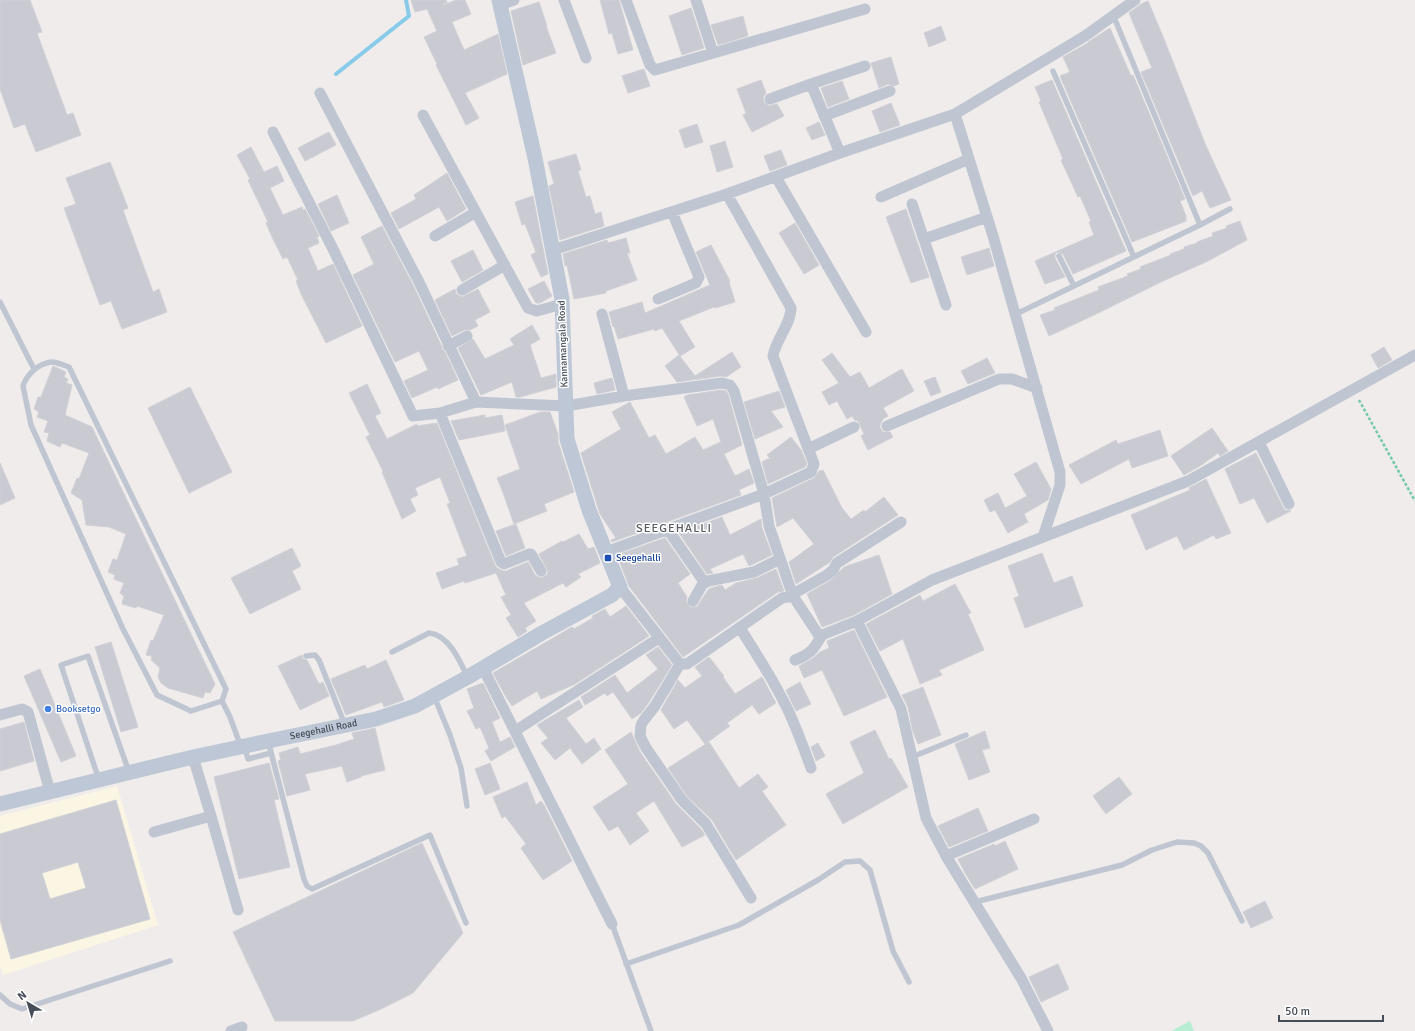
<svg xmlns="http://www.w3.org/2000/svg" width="1415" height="1031" viewBox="0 0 1415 1031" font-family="Signika,sans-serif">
<rect width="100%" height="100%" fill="#efeceb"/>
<path fill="#fbf6e3" d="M117,786L158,925L3,975L0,965V816Z"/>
<path fill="#b9edd3" d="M1190,1021L1194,1031H1171Z"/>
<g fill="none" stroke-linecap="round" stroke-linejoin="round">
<path stroke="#87cae9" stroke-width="4" d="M336,74L409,16L406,0"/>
</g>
<path fill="#c9cad2" stroke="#d0d1d7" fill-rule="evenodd" d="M0,0H30L42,32L37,33L67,115L73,113L81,135L36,152L25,124L14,128L0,89Z
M411,0H446L447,3L443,4L444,5L456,0H465L471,14L452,22L464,50L498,34L507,74L465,93L479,118L466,125L436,65L437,64L424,37L437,31L427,9L415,12Z
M600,0H619L633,50L618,54L612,33L609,34Z
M1148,1L1164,39L1206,146L1231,200L1210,208L1202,191L1193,196L1141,72L1152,68L1129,13L1141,4Z
M539,2L547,26H546L556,53L523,65L511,11Z
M691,8L704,48L682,55L669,16Z
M743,16L748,36L718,45L711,25Z
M941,26L946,40L929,47L924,33Z
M1110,28L1131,76L1133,75L1185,199L1180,201L1186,216V221L1132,242L1060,76L1070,72L1063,57L1088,43V42Z
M891,57L899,84L894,86L888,84L879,88L871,63Z
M644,69L650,86L628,93L622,76Z
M761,80L766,93L763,97L764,102L769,106L777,104L784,116L752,132L743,115L746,113L737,89Z
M1052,80L1126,251L1073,274L1063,254L1057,252L1055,254V258L1065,277L1045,284L1035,261L1094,235L1089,222L1091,221L1080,196L1078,197L1061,160L1063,159L1039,102L1041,101L1035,87Z
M842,81L849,99L828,107L821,88Z
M891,103L900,125L880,132L872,111Z
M819,122L825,135L812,140L806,128Z
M697,124L703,142L685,148L679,130Z
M329,132L336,145L305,161L298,148Z
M725,141L733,167L717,172L710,146Z
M251,147L264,172L277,166L284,181L270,188L283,215L302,207L303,210L305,209L319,236L317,237L319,243L308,248L318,271L333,264L362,326L326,343L301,294L296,281L298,280L287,257L283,259L273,239L266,223L268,222L248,180L250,179L237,155Z
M781,150L787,165L770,171L764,156Z
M576,154L581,170L578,171L586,197L590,196L595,214L601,212L604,226L560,240L549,186L554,184L548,162Z
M110,162L128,208L123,210L153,292L159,289L167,312L122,329L111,301L100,305L64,208L76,204L66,178Z
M447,173L466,209L447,221L439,207L399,229L391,213L416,199L414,195Z
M337,195L349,223L331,231L318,204Z
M533,196L548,274L541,277L531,255L536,252L525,224L522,225L515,202Z
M906,209L929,277L911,283L886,217Z
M1240,221L1247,240L1206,262L1163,281L1092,316L1049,336L1040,315L1055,310L1054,308L1099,290L1098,287L1128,276L1127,274L1141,269L1140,267L1171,255L1170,254L1184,249V247L1197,243V242L1213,236L1212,233L1227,228L1226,226Z
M795,223L819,265L804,274L779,233Z
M382,226L413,285L441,345L442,349L445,352L458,380L438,389L437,387L412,398L404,381L428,370L419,351L395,362L353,275L374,264L361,237Z
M626,238L630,253H627L637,280L606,291V293L574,299L567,265L565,266L563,254L607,240L608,243Z
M711,245L730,281L729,282L735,302L715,308L714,307L679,321L695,347L680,356L662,328L655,331L654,329L618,339L614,326L613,327L609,312L642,302L645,313L710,285L696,252Z
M989,248L994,266L967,275L961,257Z
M473,250L483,270L462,282L451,261Z
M544,281L552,296L540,303H536L528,289Z
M455,289L456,294L462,297L478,289L490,312L475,320L478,326L470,330H464L452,336L435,300Z
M532,325L540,339L530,345L541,378L556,374V387L520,397H516L512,382L481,395L458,348L473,339L485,359L514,345L510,339Z
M1384,347L1392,360L1378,368L1371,355Z
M732,352L741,367L726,377L721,376L677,382L665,366L679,355L695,376Z
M832,353L850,377L860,372L869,388L902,369L914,391L883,408L888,416L883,419L880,425V428L883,432H890L893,437L868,450L861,436L864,434L858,421L855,420L852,416L847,419L837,401L829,405L822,392L839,383L822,360Z
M987,358L995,373L968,384L961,371Z
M53,366L66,372L64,377L68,379L66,383L72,385L65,415L92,427L215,684L210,693L205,692L203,698L168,688L161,683L158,677L160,668L151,660L152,656L146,655L151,640L153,641L164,615L137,606L136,608L122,604L124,596L120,593L124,583L114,579L115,575L108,572L113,559L117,560L126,534L109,527L86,525L82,500L71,493L77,478L79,479L89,453L62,443L60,447L47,441L49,433L44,432L48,421L37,417L39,412L34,409L38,397H41Z
M935,377L941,392L931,396L924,381Z
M612,378L615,390L597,394L594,383Z
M367,384L381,413L375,416L387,439L417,424V426L437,423L495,565L497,568L503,571H506L528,562L535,575L541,578L547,575L548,571L539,554L562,541L563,542L579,534L588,549L594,547L600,563L578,574L581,577L566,587L563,583L524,603L536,621L525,628L527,631L518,637L506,618L511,615L501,597L506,595L496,573L465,583L464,581L442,589L436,573L459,565L457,559L467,556L447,504L450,503L440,477L415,488L418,495L410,499L416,511L402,519L382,472L383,471L366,437L370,435L349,393Z
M190,387L232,472L189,493L148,408Z
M722,390L726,391L728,394L742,445L724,454L735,476L749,469L754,483L739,490L741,495L612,542L611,540L616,538L600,514L581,453L621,429L612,412L630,402L649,438L655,435L666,454L695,437L703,450L721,442L713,419L697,426L684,397L687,395Z
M779,391L785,407L771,411L783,427L755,439L744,402Z
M540,412H550L558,434V442L574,492L544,504L547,511L514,524L502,490L497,478L520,469L505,425Z
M485,415V418L502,415L505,431L459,440L451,421Z
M1212,428L1228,451L1220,456L1218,453L1200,466L1184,475L1171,456Z
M1160,430L1168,456L1132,468L1129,459L1081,484L1069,465L1116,440L1118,444Z
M791,437L801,450L807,464L805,467L768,484L762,462L770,458L767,455Z
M1256,453L1283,507L1285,510L1291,511L1267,523L1254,498L1240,504L1225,469Z
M1036,462L1051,489L1048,500L1024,514L1028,522L1008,533L995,510L990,512L984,500L998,493L1005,508L1027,496L1014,474Z
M0,463L15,498L0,505Z
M823,470L842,508L851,519L864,510L865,512L884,497L898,515L833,557L830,562L796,584L789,562L814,544L793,518L777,527L772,498L814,478L819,471Z
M1206,479L1231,533L1216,539L1214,535L1184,550L1177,536L1146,550L1131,515L1190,490L1189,488Z
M722,517L730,535L761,519L762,528L772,555L749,566L743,554L710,569L713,573L707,574L679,533Z
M516,524L525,548L506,556L496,531Z
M665,538L690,574L678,583L687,597L686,601L690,607H697L708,590L711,588L722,585L725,590L736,583L757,578L776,569L784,591L778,592L683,657L629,586L617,555Z
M292,548L301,566L292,571L301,589L250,614L231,578Z
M1042,553L1054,583L1072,576L1083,606L1025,628L1014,598L1019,596L1008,566Z
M879,555L892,594L854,615L822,627L807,594L831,580L844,567Z
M955,584L971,613L968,614L984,650L939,670L942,675L920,684L903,639L880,651L866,624L920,595L923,601Z
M626,606L649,636L575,684L541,699L537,691L512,706L506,697L493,673L572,627L574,629L593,618L592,616L605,609L610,617Z
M854,630L887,697L844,716L822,670L804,678L799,666L812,659L820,652L829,648L827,641Z
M111,642L138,727L121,732L95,647Z
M658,647L672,665L649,702L641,713L632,719L613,692L607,696L605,693L585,705L581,697L615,675L627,693L644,680L658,669L646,655Z
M302,655L303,659L307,660L319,684L323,682L329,696L300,710L278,666Z
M709,657L724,676L723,677L735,694L762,677L776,703L759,714L752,705L727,723L730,726L705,744L687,720L674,729L661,710L678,680L685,688L702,676L695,667Z
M386,660L404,700L384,707L382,702L346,715L331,679L365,665L367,669Z
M40,669L76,756L61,762L24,676Z
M800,682L811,704L796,711L786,690Z
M483,683L500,718L492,722L500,742L510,737L515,747L491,761L485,751L489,748L480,727L476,729L467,711L474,708L467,689Z
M923,687L941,735L918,744L913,732L908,707L902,695Z
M579,700L583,707L566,718L586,744L594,738L601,749L582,764L570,748L555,760L541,743L548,738L537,725Z
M24,722L34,761L0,771V729Z
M375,728L385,770L361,776V777L347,782L342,766L305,774L310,790L287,796L278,761L281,760L279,753L298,747L300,754L336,745L354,739L352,733Z
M875,730L889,759L891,758L908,787L843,824L826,794L864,773L850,742Z
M985,731L990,748L982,750L990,772L969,780L955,744Z
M631,732L640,752L676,804L700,828L705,835L682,847L654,801L636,813L649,831L630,845L618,826L609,831L593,807L628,784L605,750Z
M709,742L739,788L758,774L768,787L762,791L786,825L736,860L712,820L687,796L668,768Z
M818,743L825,756L816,761L811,747Z
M269,763L279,799L274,800L290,867L239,879L214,777Z
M490,763L500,789L485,795L475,769Z
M1119,777L1132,794L1106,814L1093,796Z
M527,782L536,805L541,801L544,805L572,861L543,880L521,848L526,844L505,816L502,818L493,797Z
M116,800L150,919L11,959L0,920V834ZM78,862L86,888L50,899L42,873Z
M978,808L988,831L949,847L938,826Z
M1005,841L1018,869L975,889L965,873L958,859L994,844L995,846Z
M422,843L463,933L413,993L381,1009L353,1021H275L233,932Z
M1265,901L1273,918L1251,928L1243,912Z
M1058,964L1069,989L1041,1002L1029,977Z"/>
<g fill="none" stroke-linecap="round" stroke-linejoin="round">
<path stroke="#72caa8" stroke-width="2.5" stroke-dasharray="3 2" stroke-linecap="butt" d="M1359,400L1415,501"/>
<path stroke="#bfc6d1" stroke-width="5.5" d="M1053,71L1134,257
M1200,225L1230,209
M1059,256L1074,286
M0,302L34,369
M1016,314L1200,225L1116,22
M392,652L429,633C449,635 460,661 467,676
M306,656L315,655L319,660L345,725
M434,696L450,735L461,768L467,806
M222,701L191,711L157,695L123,629L31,425L23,386C27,374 38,364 51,362C56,362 64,365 69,367L226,689L222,701L230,717L241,747
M268,741L304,879L307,886L312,889L430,835L466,923
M244,746L248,759L271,753
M912,757L966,735
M99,780L61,665L88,656L129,772
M975,902L1122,865L1152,850L1177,842L1194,843L1201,846L1208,853L1242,921
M612,924L651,1031
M626,964L739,925L818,880L845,862L860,861L870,870L893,951L909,982
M0,995L10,1004L22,1009L170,961"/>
<path stroke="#bfc6d1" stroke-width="11" d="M564,0L586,58
M626,0L650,65L655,70L865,9
M696,0L713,53
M500,5L514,0
M320,93L419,282L476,402
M770,99L811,84
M955,114L993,236L1060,472V485L1043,537
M423,115L528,308L537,311L562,304
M824,116L890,91
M273,132L333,249L413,416L440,413L476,402L566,406L624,396L722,383L730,385L734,391L764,494L769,526L793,596
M840,153L811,84L865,66
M776,177L866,332
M881,197L969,159
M912,204L946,305
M435,236L476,212
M924,239L987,217
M553,250L727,194L840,153L955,114L1085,36L1135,0
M462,290L505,265
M658,299L696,283L699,277L672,212
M602,314L624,396
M448,346L467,336
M440,413L501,562L504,564L529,554H531L541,571
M887,426L999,379H1012L1037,388
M1259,442L1289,504
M808,449L854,427
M668,530L705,583
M606,552L764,494L811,472L814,464L773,356C776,339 791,324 791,308L727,194
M620,587L680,664
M793,594L827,575L833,570L837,563L901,522
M693,601L702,585L708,581L754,572L780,559
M857,621L901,709L926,818L946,856L1021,978L1048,1031
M740,628C755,652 771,676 784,702C795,723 803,746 811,768
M795,660C811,654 814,649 822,635
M680,664H687L782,598L793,596L818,634L822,635L857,621L932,580L1188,481L1415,355
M680,664L655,706L644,720L641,725L640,736L646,748L682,800L706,824L751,898
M483,668L612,924
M0,715L22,709L28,712L50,792
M515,731L659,638
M193,757L211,816
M154,832L211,816L238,910
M946,856L1034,819
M231,1031L242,1027"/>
<path stroke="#bec7d5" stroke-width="15" id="s1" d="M0,804L193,757L268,741L376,719L415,706L468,677L542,633L612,595L620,587L589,510L567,439L562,299L535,158L499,0"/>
</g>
<rect fill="#1a4fb4" stroke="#fff" stroke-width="1.5" x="604" y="554" width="8" height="8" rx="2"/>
<circle fill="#3f7fe0" stroke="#fff" stroke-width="1.5" cx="48" cy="709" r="4"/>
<g text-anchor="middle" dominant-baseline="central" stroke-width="3" stroke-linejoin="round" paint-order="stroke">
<g font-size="10" fill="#454d59" stroke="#fff">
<text transform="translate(563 344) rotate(-92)">Kannamangala Road</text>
<text stroke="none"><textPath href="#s1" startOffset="332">Seegehalli Road</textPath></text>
</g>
<g font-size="10" fill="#164399" stroke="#fff" text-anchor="start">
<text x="616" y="558">Seegehalli</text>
</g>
<g font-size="10" fill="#366cbe" stroke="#fff" text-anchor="start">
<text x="56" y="709">Booksetgo</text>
</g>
<g font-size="12" letter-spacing="1" fill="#595b60" stroke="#fff">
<text x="674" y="528">SEEGEHALLI</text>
</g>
</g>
<g transform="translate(28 1003) rotate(322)" stroke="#ffffff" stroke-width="3" paint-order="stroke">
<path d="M0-3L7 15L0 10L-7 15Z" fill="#454d59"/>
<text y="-6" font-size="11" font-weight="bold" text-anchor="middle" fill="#454d59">N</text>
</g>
<path d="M1279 1015v6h104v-6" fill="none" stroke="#454d59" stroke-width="2"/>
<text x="1285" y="1015" font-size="12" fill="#454d59" stroke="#ffffff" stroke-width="3" paint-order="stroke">50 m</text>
</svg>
